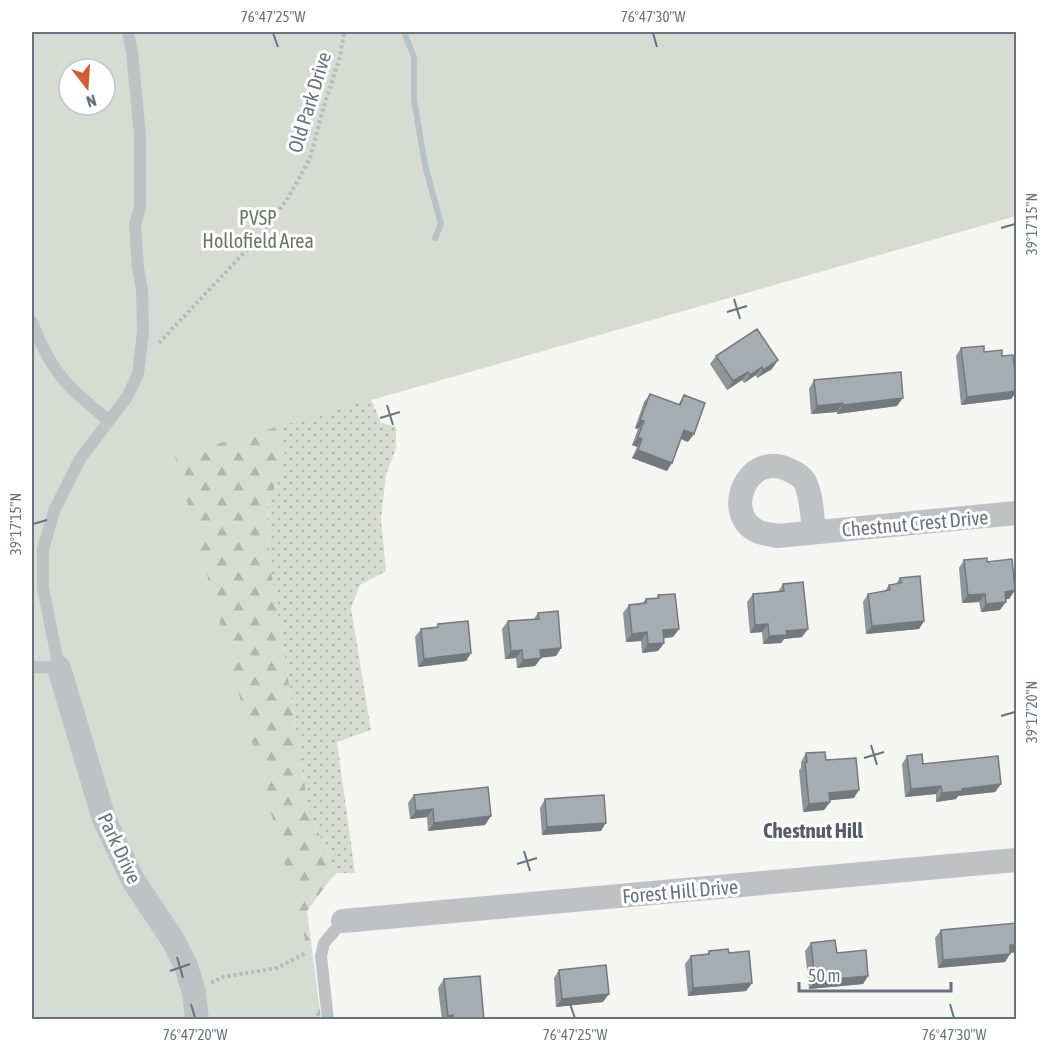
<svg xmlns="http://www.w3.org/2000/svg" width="1048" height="1051" viewBox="0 0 1048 1051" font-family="'Asap Condensed',sans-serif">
<defs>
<pattern id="grass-dots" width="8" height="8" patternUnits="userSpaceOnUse" patternTransform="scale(1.5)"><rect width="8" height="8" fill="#d6dbd3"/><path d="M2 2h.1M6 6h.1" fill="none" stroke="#b1b6b0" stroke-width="1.8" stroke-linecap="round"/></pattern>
<pattern id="forest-firs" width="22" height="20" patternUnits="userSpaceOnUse" patternTransform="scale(1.5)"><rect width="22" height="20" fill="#d6dbd3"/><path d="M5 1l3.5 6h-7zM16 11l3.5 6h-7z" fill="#b1b6b0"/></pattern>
</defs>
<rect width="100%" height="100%" fill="#f5f5f2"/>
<path fill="url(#grass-dots)" d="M219,32L381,423L396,427V448L386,475L381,519L386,571L360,585L351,608L371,730L337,742L355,873H337L309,812L269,558L267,499L278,481Z"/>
<path fill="url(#forest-firs)" d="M219,32L285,454L278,481L267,499L269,558L309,812L337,873L329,881L307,911L321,1019H217L110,489Z"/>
<path fill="#d6dbd3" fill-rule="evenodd" d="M32,32H1016V216L175,456L310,957L316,1019H32ZM69,69H105V105H69Z"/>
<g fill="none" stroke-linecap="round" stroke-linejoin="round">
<path stroke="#b8c1c6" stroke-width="6" d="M404,32L414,57V100L425,165L441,224L435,238"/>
<path stroke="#b8bbbd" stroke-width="4" stroke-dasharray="3 3" stroke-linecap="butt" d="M159,343L257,239L288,198L310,158L324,106L340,57L344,32
M211,983L223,977L277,968L306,953"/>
<path stroke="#bec2c5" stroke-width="12" d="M32,322C51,372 67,387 108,420
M32,667L59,668L43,588V549L54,511L80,459L127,397L138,374L143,331L142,290L138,268L135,225L140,207V135L132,53L128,32
M328,1020L321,956L324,943L343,921"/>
<path stroke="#bec2c5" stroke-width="24" d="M814,532C812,515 812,497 805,482C801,475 794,472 787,469C746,451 721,516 759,532C764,534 771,534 777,536L1016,513
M59,668L104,819L133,880L173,940L186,966L194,992L197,1020
M343,921L1016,860"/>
</g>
<path fill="#8f9599" d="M961,348L1002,356L1017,386V392L1011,399L961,405L956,356Z
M716,356L772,369L757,378L756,375L744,383L742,380L727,390L710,364Z
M814,380L897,406L837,414V412L811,414L809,389Z
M650,394L678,405L684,395L688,442L681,439L667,471L632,458L637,447L632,445L638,429L635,428L644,402Z
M964,560L987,562L1015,590L1009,599H1005L1000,610L981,612L979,602L962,603L959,568Z
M900,578L924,621L919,629L866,634L863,602L868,594L885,591L889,585L896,584Z
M783,584L802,637L784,639L781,643L763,644L762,632L750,633L747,602L753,594L778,592Z
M658,595L679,629L673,637L663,638L664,643L658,651L642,653L641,641L626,642L623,613L629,605L642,604L646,599L657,598Z
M538,613L561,648L556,656L541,658L535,666L517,668L516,658L505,659L502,629L508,621L534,619Z
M438,624L471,653L466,661L418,667L415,637L421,629L436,628Z
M806,753L826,760L854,798L830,800V802L824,810L803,812L799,770L801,768V762Z
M907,756L923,764L1001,784L995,792L958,796L956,799L936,802V794L905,797L902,764Z
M414,795L485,825L428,831L427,817L410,819L408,803Z
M545,799L601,831L542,835L540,808Z
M1017,923V952L1010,953L1005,962L938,968L935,938L941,930Z
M811,943L837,953L868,976L863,984L809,989L805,951Z
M709,951L729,953L752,983L746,991L688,996L685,964L691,956L707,954Z
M559,970L603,1002L556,1007L554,978Z
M444,979L484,1020H442L438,988Z"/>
<path fill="#74797d" d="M778,360L772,369L757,378L763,370Z
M762,367L756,375L744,383L750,375Z
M748,372L742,380L727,390L733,381Z
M1017,391L1011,399L961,405L967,397Z
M903,398L897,406L837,414L843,405Z
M843,403L837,412L811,414L817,406Z
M640,420L644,421L638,429L635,428Z
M684,430L694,434L688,442L679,438Z
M638,437L642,439L637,447L632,445Z
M638,450L672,463L667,471L632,458Z
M1015,590L1009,599L999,600L1005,592Z
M985,594L979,602L962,603L968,595Z
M1006,602L1000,610L981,612L986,604Z
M924,621L919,629L866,634L872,626Z
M768,624L762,632L750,633L755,625Z
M679,629L673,637L657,639L663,630Z
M808,629L802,637L784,639L781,643L763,644L769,636L786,631Z
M647,632L641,641L626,642L632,634Z
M664,643L658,651L642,653L648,644Z
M561,648L556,656L534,658L540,650Z
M522,650L516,658L505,659L511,651Z
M471,653L466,661L418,667L424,659Z
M541,658L535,666L517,668L523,660Z
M1001,784L995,792L958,796L956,799L936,802L942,793L962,789Z
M941,786L936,794L905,797L911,789Z
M859,790L854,798L823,801L829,793Z
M830,802L824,810L803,812L809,804Z
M433,809L427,817L410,819L416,811Z
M491,816L485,825L428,831L434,823Z
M606,823L601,831L542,835L547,827Z
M1010,945H1017V952L1004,953Z
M1010,954L1005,962L938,968L943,960Z
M868,976L863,984L809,989L815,981Z
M752,983L746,991L688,996L693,988Z
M609,994L603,1002L556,1007L562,999Z
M453,1015L450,1020H445L448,1016Z"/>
<path fill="#a6adb2" stroke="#74797d" stroke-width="1.5" d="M757,329L778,360L763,370L762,367L750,375L748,372L733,381L716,356Z
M984,346V352L1002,350V356L1013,355L1017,391L967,397L961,348Z
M901,372L903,398L843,405V403L817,406L814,380Z
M650,394L680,405L684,395L705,403L694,434L684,430L672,463L638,450L642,439L638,437L644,421L640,420Z
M987,558V562L1012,559L1015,590L1005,592L1006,602L986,604L985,594L968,595L964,560Z
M920,576L924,621L872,626L868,594L890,590L889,585L901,583L900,578Z
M803,582L808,629L786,631L787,635L769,636L768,624L755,625L753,594L784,591L783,584Z
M675,594L679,629L663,630L664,643L648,644L647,632L632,634L629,605L646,603V599L659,598L658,595Z
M558,611L561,648L540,650L541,658L523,660L522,650L511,651L508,621L539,619L538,613Z
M468,621L471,653L424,659L421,629L438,627V624Z
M825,752L826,760L856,758L859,790L829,793L830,802L809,804L805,762H807L806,753Z
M922,754L923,764L998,756L1001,784L962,789V791L942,793L941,786L911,789L907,756Z
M488,787L491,816L434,823L433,809L416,811L414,795Z
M604,795L606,823L547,827L545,799Z
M1017,923V945H1010V954L943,960L941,930Z
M835,940L837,953L866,950L868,976L815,981L811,943Z
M728,949L729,953L749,951L752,983L693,988L691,956L709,954V951Z
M606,965L609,994L562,999L559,970Z
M480,976L484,1020H468V1018L454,1020L453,1015L448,1016L444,979Z"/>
<path fill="none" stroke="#677480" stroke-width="2" d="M273,33L278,47M653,33L657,47M1001,228L1015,224M734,299L740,319M727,312L747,306M387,405L393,425M380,418L400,412M33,524L47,520M1001,716L1015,712M871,745L877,765M864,758L884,752M524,851L530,871M517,864L537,858M177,957L183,978M170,971L190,964M191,1004L195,1018M570,1004L575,1018M950,1004L954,1018"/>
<g text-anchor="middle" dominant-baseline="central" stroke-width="6" stroke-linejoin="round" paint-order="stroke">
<g font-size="20" fill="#677480" stroke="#fff">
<text transform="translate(309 102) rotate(-73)">Old Park Drive</text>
<text transform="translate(915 523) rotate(-5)">Chestnut Crest Drive</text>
<text transform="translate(120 848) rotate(65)">Park Drive</text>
<text transform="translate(680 891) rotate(-5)">Forest Hill Drive</text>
</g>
<g font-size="20" fill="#687865" stroke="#fff">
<text x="258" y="217">PVSP<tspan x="258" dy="23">Hollofield Area</tspan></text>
</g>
<g font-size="21" font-weight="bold" fill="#545e66" stroke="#fff">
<text x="813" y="830">Chestnut Hill</text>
</g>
</g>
<rect width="1048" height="1051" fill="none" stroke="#ffffff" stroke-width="66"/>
<g transform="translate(87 87) rotate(163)"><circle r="28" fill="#ffffff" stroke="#c2c7cc" stroke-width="1.5"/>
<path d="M0-4.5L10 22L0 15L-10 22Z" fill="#d25b34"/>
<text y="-9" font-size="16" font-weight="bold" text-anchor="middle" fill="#677480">N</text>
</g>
<path d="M799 982v9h152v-9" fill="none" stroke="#677480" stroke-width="3"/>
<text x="808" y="982" font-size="18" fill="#677480" stroke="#ffffff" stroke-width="4.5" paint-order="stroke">50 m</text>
<rect x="33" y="33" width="982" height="985" fill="none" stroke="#677480" stroke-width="2"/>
<g font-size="15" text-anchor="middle" fill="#677480">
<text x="273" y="22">76°47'25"W</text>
<text x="653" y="22">76°47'30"W</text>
<text transform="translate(1032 224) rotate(-90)" y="5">39°17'15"N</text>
<text transform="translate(16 524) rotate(-90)" y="5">39°17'15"N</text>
<text transform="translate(1032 712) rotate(-90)" y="5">39°17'20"N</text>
<text x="195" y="1040">76°47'20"W</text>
<text x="575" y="1040">76°47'25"W</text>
<text x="954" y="1040">76°47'30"W</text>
</g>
</svg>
